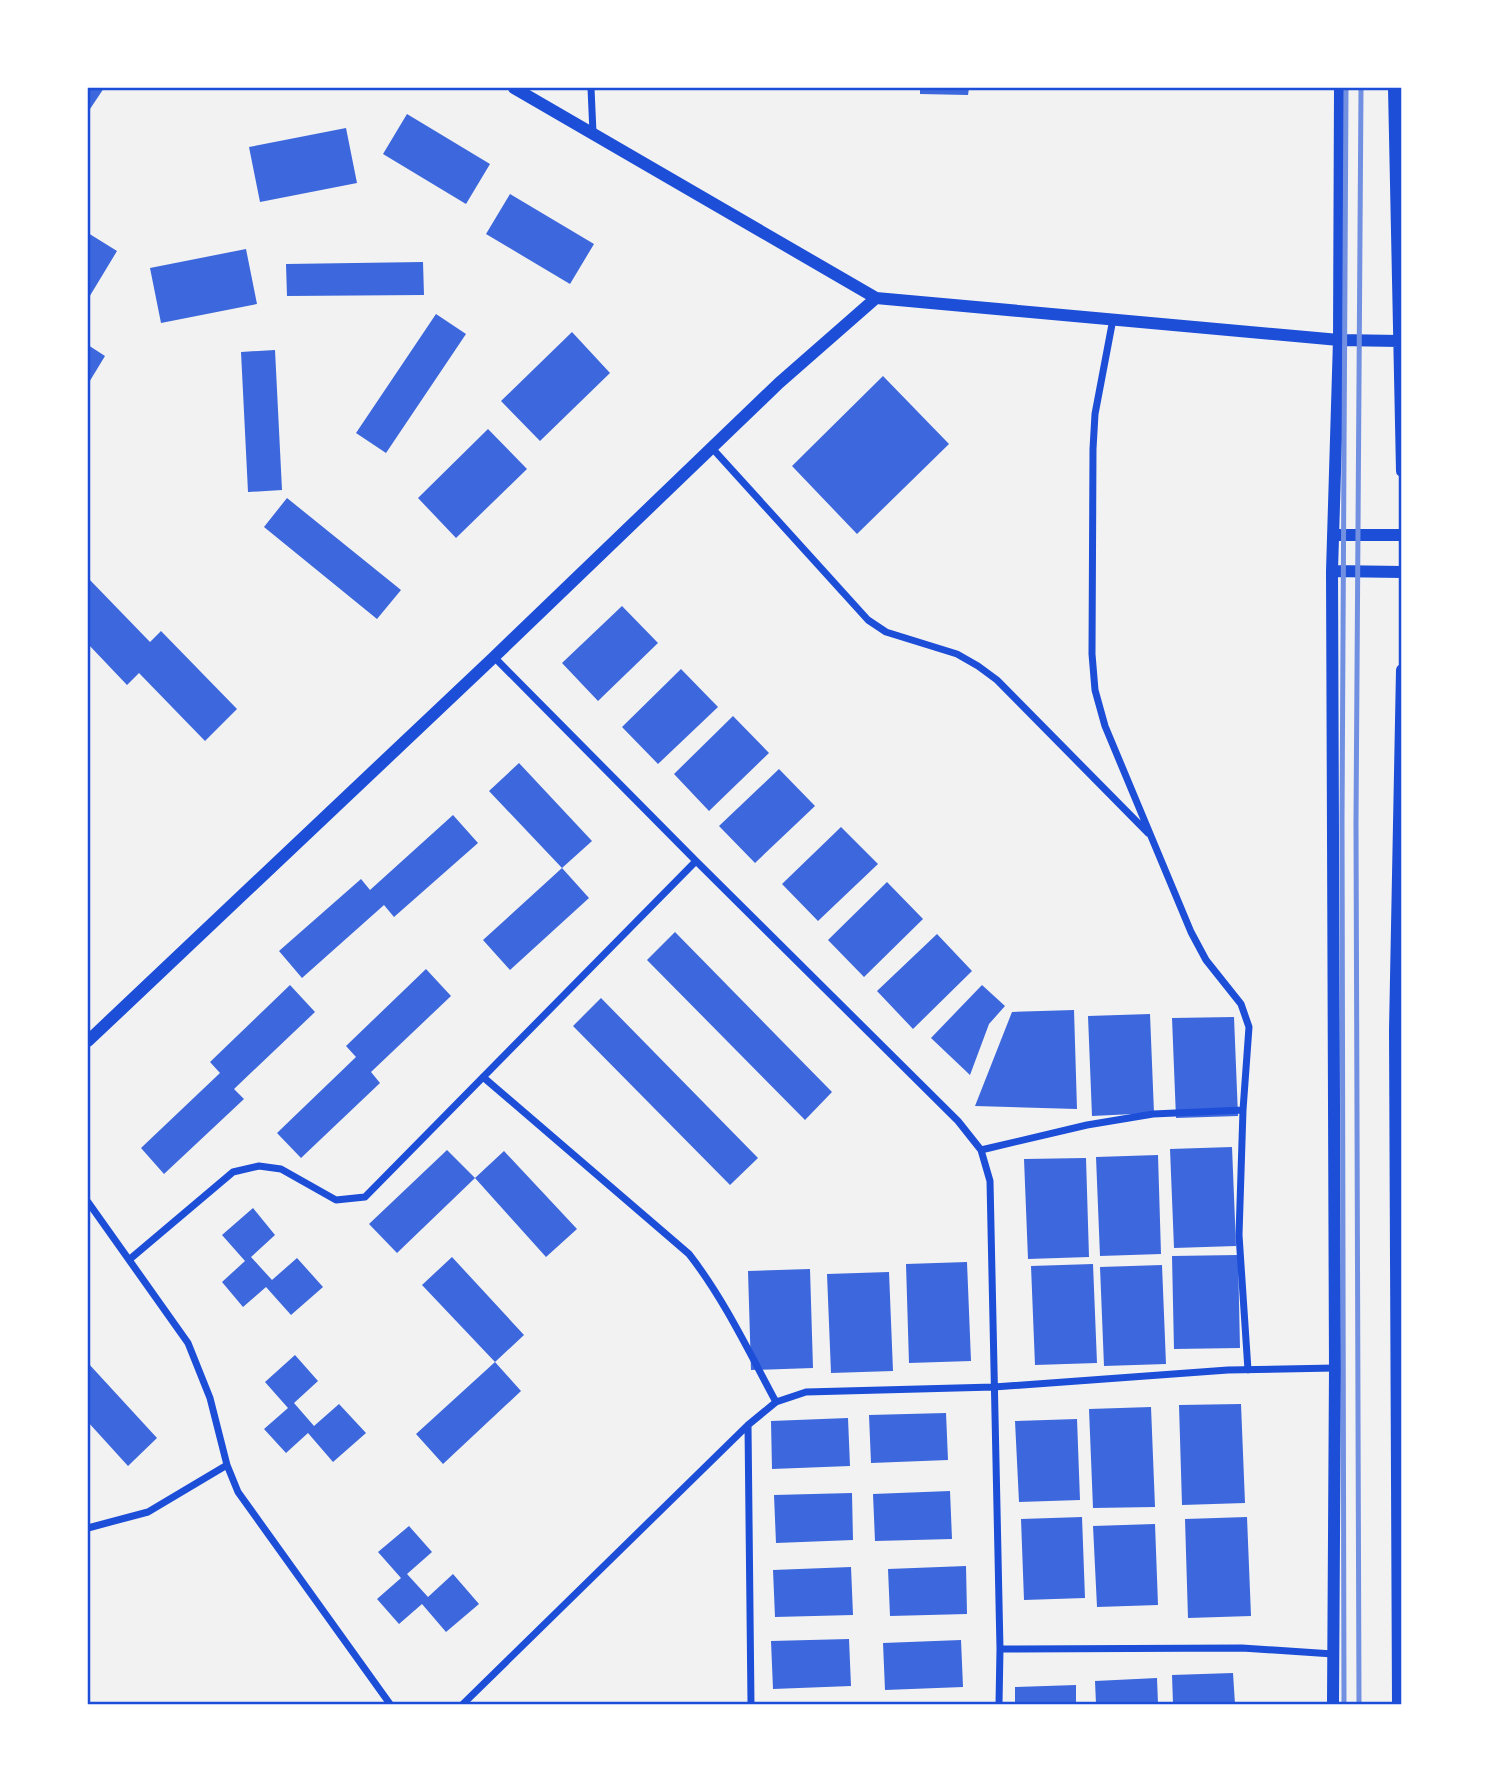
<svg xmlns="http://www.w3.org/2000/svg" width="1489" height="1792" viewBox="0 0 1489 1792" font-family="'IBM Plex Sans',sans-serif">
<rect width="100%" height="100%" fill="#f2f2f2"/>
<path fill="#3d67dc" d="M88,88H104L88,112Z
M920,88H969L968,95L920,94Z
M407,114L490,164L466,204L383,154Z
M346,128L357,183L260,202L249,147Z
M510,194L594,244L570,284L486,234Z
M88,233L117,251L88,299Z
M246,249L257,304L161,323L150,268Z
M423,262L424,295L287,296L286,264Z
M436,314L466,334L386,453L356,433Z
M572,332L610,373L540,441L501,401Z
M88,345L105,356L88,384Z
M275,350L282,490L248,492L241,352Z
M883,376L949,444L857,534L792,466Z
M488,429L527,469L456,538L418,498Z
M287,498L401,590L377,619L264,527Z
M88,578L150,642L161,631L237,709L205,741L139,673L127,685L88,644Z
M622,606L658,643L598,701L562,663Z
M681,669L718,707L658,764L622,727Z
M733,716L769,753L709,811L674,774Z
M519,763L592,841L562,868L489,791Z
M779,769L815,806L755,863L719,826Z
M453,815L478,843L394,917L384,905L302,978L279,951L361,879L370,890Z
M841,827L878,864L818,921L782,884Z
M562,868L589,898L510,970L483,940Z
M887,882L923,919L864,977L828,940Z
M675,932L832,1092L805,1120L647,960Z
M937,934L972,971L913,1029L877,991Z
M426,969L451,996L371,1072L380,1083L301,1158L277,1133L356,1057L346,1046Z
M290,985L315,1012L234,1089L244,1099L164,1174L141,1148L220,1073L210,1062Z
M982,985L1005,1006L989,1024L970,1075L931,1038Z
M601,998L758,1158L730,1185L573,1026Z
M1074,1010L1077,1109L975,1106L1012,1012Z
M1150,1014L1154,1113L1092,1116L1088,1016Z
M1234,1017L1238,1116L1176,1118L1172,1018Z
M1232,1147L1236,1246L1174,1248L1170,1149Z
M447,1150L475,1178L397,1253L369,1224Z
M504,1151L577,1229L546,1257L475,1178Z
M1158,1155L1161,1254L1100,1256L1096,1157Z
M1086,1158L1089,1257L1028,1259L1024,1159Z
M253,1208L275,1235L251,1257L272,1280L297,1258L323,1287L291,1315L266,1287L243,1307L222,1282L245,1261L222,1235Z
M1238,1255L1240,1348L1174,1349L1172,1256Z
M452,1257L524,1335L495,1362L422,1285Z
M967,1262L971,1361L909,1363L906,1264Z
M1093,1264L1097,1363L1035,1365L1031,1266Z
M1162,1265L1166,1364L1104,1366L1100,1267Z
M810,1269L813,1368L751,1370L748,1271Z
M889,1272L893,1371L831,1373L827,1274Z
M295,1355L318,1381L294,1403L314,1426L339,1404L366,1433L333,1462L308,1433L286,1453L264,1429L288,1408L265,1382Z
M495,1362L521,1391L443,1464L416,1434Z
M88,1363L157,1438L128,1466L88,1422Z
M1241,1404L1245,1503L1182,1505L1179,1405Z
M1151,1407L1155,1507L1093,1508L1089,1409Z
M946,1413L948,1460L871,1463L869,1415Z
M848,1418L850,1466L772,1469L771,1421Z
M1077,1419L1080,1500L1019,1502L1015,1421Z
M950,1491L952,1539L875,1541L873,1494Z
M852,1493L853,1540L776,1543L774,1495Z
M1082,1517L1085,1598L1024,1600L1021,1519Z
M1247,1517L1251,1616L1188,1618L1185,1519Z
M1155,1524L1158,1605L1097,1607L1093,1526Z
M409,1526L432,1552L407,1574L428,1597L453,1574L479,1604L446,1632L422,1604L399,1624L377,1599L401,1578L378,1552Z
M966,1566L967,1614L890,1616L888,1569Z
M851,1567L853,1615L775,1617L773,1570Z
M849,1639L851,1686L773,1689L771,1641Z
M961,1640L963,1687L885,1690L883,1643Z
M1233,1673L1235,1704H1173L1172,1675Z
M1157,1678L1158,1704H1096L1095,1681Z
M1076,1685V1704H1015V1687Z"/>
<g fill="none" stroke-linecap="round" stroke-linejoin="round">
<path stroke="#1d4ed8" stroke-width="7" d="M591,88L593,133
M1113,319L1095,414L1093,449L1092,654L1095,690L1105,726L1191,932L1206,960L1241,1004L1249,1027L1243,1110L1239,1235L1248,1370
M712,448L868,620L886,632L957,654L978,666L997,680L1148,833
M494,657L696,861L958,1121L981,1150L990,1181L1000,1649L999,1704
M483,1077L689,1254C724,1299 749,1352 776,1402
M981,1150L1087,1125L1153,1114L1243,1110
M88,1202L188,1343L210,1398L227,1465L238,1492L390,1704
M130,1259L233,1172L259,1166L281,1169L336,1200L365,1197L696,861
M748,1425L751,1704
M88,1528L148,1512L227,1465
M1000,1649L1242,1648L1333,1654
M463,1704L748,1425L776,1402L806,1392L994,1387L1228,1370L1335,1368"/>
<path stroke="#1d4ed8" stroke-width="12" d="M514,88L876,298L1339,340L1399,341
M1394,88L1402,471
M1333,535H1402
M1332,571L1402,572
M88,1041L494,657L779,383L876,298
M1333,1704L1335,1368L1332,571L1339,340L1340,88
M1398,1704L1395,1030L1402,670"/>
<path stroke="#7290e2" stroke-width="5" d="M1344,1704L1342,821L1346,88
M1359,1704L1356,822L1361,88"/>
</g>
<rect width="1489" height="1792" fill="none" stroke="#ffffff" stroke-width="178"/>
<rect x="89" y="89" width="1311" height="1614" fill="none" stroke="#1d4ed8" stroke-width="2.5"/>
</svg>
